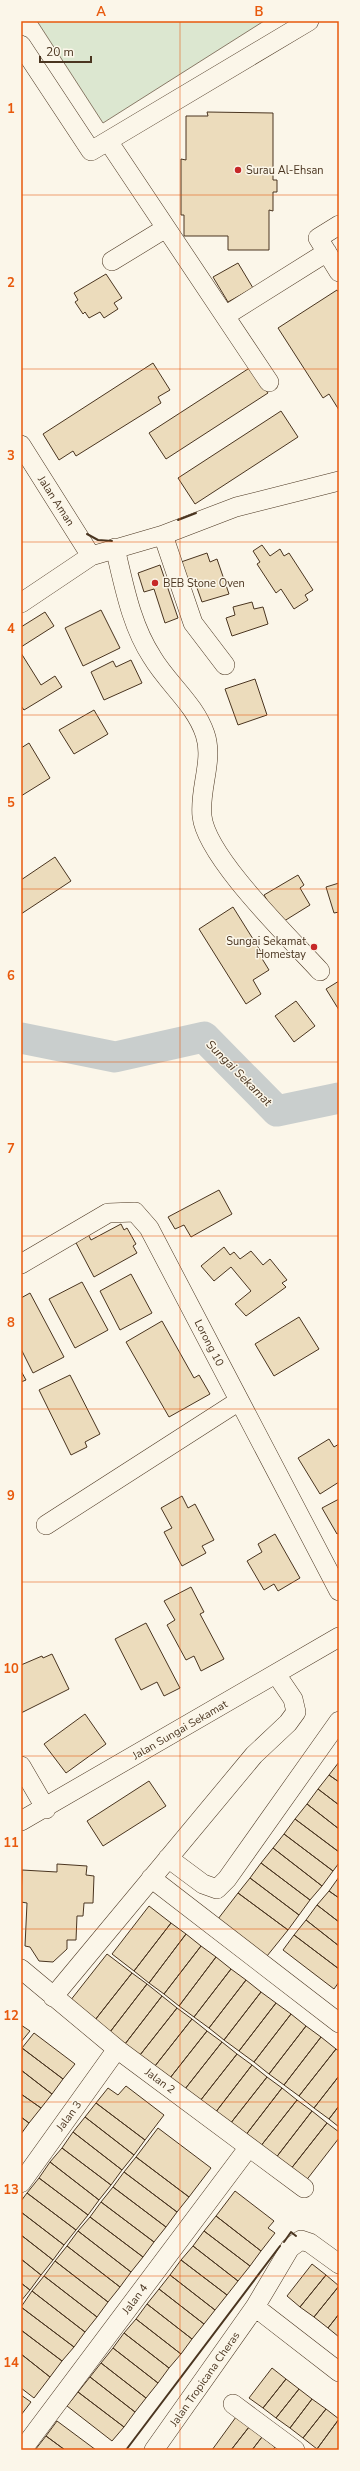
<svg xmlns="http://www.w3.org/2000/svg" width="360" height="2471" viewBox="0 0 360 2471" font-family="'Nunito Sans',sans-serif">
<rect width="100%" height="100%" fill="#fbf6e9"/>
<path fill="#dce7d0" stroke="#887966" d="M37,21H264L103,123Z"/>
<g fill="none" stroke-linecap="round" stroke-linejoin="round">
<path stroke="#c9cecd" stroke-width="31" d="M21,1038L115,1057L204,1037L277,1111L339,1098"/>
</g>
<path fill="#ecdcbc" stroke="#4a3520" d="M207,112L273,113V180H277V192H273V211L269,210V250H228V236H184V215H181V159L186,160V116H208Z
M238,263L253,288L228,302L213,277Z
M106,274L122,298L114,303L118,309L104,318L100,312L89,318L85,312L83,314L75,302L78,300L74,293Z
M337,290L339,293V410L329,394L323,398L278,328Z
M153,363L170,390L158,397L161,403L76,456L73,451L59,460L43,434Z
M251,367L268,393L166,459L149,433Z
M281,411L298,437L195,504L178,478Z
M262,545L270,556L280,549L284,556L289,553L313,590L305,595L308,600L294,609L281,589L276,593L257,564L260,562L253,551Z
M207,553L210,562L217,559L229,594L202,602L196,585L189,587L181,562Z
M160,565L178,618L165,623L154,589L144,592L138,573Z
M252,602L254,609L263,607L268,624L232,636L226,618L235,615L233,607Z
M101,610L120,648L83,666L65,628Z
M45,612L54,626L21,647V627Z
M21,653L41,685L55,676L62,687L24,710L21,706Z
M131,660L142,683L104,700L91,672L113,661L116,667Z
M255,679L267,715L238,725L225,689Z
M94,710L108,734L74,754L59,730Z
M29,743L50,778L21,796V748Z
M55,857L71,881L21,914V880Z
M298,875L304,885L300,888L310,905L281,923L264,895Z
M339,883V912L334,913L326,887Z
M233,907L263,955L261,957L269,970L253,980L261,994L246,1004L199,929Z
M339,981V1010L326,989Z
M296,1001L315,1026L294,1042L275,1016Z
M219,1190L232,1214L191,1237L184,1225L175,1229L168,1217Z
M121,1224L124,1230L127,1228L136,1244L133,1246L137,1253L94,1277L74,1239L87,1232L91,1240Z
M224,1247L230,1255L234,1252L240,1259L251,1251L263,1265L270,1259L287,1280L282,1283L286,1287L246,1316L235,1304L251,1291L231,1267L214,1281L201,1266Z
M131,1274L152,1313L120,1330L100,1291Z
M82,1282L108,1330L75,1348L49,1299Z
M30,1293L64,1357L33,1373L21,1349V1298Z
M299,1317L319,1349L274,1376L255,1344Z
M162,1321L194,1378L199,1375L210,1394L169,1417L126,1342Z
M21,1371L26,1380L21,1382Z
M70,1375L100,1434L85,1442L87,1447L71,1455L39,1390Z
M329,1439L334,1447L339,1444V1482L320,1494L298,1458Z
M182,1496L188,1508L195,1504L214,1540L202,1546L206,1553L182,1566L164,1532L172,1528L161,1508Z
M339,1499V1533L337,1534L322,1508Z
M275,1534L300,1578L278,1591L274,1584L264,1590L247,1561L262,1552L258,1544Z
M191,1587L204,1612L200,1614L224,1659L201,1671L194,1656L186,1660L167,1625L175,1620L164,1601Z
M146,1623L180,1688L164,1696L157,1682L141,1690L115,1639Z
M52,1654L69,1689L21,1713V1665L42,1656L43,1658Z
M85,1714L106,1744L66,1773L44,1744Z
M339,1762V1782L329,1775Z
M329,1775L339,1782V1805L318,1789Z
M149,1781L166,1806L103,1846L87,1821Z
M318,1789L339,1805V1829L307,1804Z
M307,1804L339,1829V1852L295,1819Z
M295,1819L339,1852V1863L333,1871L284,1834Z
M284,1834L333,1871L322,1886L273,1848Z
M273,1848L322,1886L310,1900L261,1863Z
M261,1863L310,1900L299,1915L250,1878Z
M57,1864L87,1866L86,1875L94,1876L93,1903H84L83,1916H77L76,1940H67V1949L53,1962L39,1961L30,1947L25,1946L27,1903L21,1902L22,1870L57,1872Z
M339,1877V1898L329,1891Z
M250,1878L299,1915L288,1930L238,1893Z
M329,1891L339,1898V1922L317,1905Z
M238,1893L288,1930L267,1956L218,1919Z
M317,1905L339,1922V1946L306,1920Z
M149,1906L171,1923L134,1971L112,1954Z
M306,1920L339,1946V1969L294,1935Z
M171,1923L186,1934L149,1983L134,1971Z
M186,1934L201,1946L164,1994L149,1983Z
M294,1935L339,1969V1982L334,1989L283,1950Z
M201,1946L216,1957L179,2006L164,1994Z
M107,1954L132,1973L95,2020L70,2001Z
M216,1957L231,1969L194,2017L179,2006Z
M231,1969L246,1980L209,2028L194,2017Z
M132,1973L147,1984L110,2032L95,2020Z
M246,1980L261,1992L224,2040L209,2028Z
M147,1984L162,1996L125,2044L110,2032Z
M261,1992L276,2003L239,2051L224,2040Z
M162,1996L177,2008L140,2055L125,2044Z
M276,2003L291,2014L254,2062L239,2051Z
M177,2008L192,2019L155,2066L140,2055Z
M291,2014L306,2026L269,2074L254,2062Z
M192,2019L207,2031L170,2078L155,2066Z
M21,2025L30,2031L21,2042Z
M306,2026L321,2037L284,2085L269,2074Z
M207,2031L222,2042L185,2089L170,2078Z
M34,2033L75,2064L63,2079L22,2048Z
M321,2037L336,2049L299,2096L284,2085Z
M222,2042L237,2054L200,2101L185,2089Z
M22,2048L63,2079L52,2094L21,2070Z
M336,2049L339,2051V2076L314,2108L299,2096Z
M237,2054L252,2065L215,2113L200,2101Z
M252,2065L267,2077L230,2124L215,2113Z
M21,2070L52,2094L41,2108L21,2094Z
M339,2076V2106L329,2119L314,2108Z
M267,2077L282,2088L245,2136L230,2124Z
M126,2086L164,2115L145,2140L96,2103L108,2088L118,2095Z
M282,2088L297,2100L260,2147L245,2136Z
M21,2094L41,2108L29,2123L21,2117Z
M297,2100L312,2111L275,2159L260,2147Z
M96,2103L145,2140L134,2155L85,2117Z
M339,2106V2127L329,2119Z
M312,2111L327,2123L290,2170L275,2159Z
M21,2117L29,2123L21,2134Z
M85,2117L134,2155L122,2170L73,2132Z
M327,2123L339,2132V2138L305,2182L290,2170Z
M158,2128L211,2168L189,2197L136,2157Z
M73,2132L122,2170L111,2185L62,2148Z
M62,2148L111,2185L99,2200L50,2162Z
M136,2157L189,2197L177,2212L124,2172Z
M50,2162L99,2200L88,2215L39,2178Z
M124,2172L177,2212L166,2227L113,2187Z
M39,2178L88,2215L76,2230L27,2193Z
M113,2187L166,2227L154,2242L101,2202Z
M235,2191L274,2221L268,2228L275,2233L261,2251L216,2216Z
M27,2193L76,2230L64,2245L21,2212V2201Z
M101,2202L154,2242L143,2257L90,2217Z
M21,2212L64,2245L53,2260L21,2235Z
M216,2216L261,2251L250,2266L204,2231Z
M90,2217L143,2257L131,2272L78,2231Z
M78,2231L131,2272L120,2287L67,2246Z
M204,2231L250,2266L238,2281L193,2246Z
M21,2235L53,2260L41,2275L21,2259Z
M67,2246L120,2287L108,2302L55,2261Z
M193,2246L238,2281L227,2295L181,2260Z
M21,2259L41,2275L30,2290L21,2283Z
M181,2260L227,2295L215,2310L170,2275Z
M55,2261L108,2302L97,2317L44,2276Z
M312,2264L326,2275L300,2307L287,2296Z
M170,2275L215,2310L204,2324L159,2289Z
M326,2275L339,2286L314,2317L300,2307Z
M44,2276L97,2317L85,2332L32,2291Z
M21,2283L30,2290L21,2301Z
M339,2286V2314L328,2328L314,2317Z
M159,2289L204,2324L192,2339L147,2304Z
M32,2291L85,2332L74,2347L21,2307Z
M147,2304L192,2339L181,2354L136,2319Z
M21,2307L74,2347L62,2361L21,2330Z
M339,2314V2337L328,2328Z
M136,2319L181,2354L169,2368L124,2333Z
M21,2330L62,2361L50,2377L21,2354Z
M124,2333L169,2368L158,2383L113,2348Z
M113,2348L158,2383L146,2398L101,2363Z
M21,2354L50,2377L34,2398L21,2388Z
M101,2363L146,2398L135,2412L90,2377Z
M272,2368L286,2379L263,2408L249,2398Z
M90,2377L135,2412L124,2427L78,2392Z
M286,2379L299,2389L276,2418L263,2408Z
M299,2389L312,2399L290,2428L276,2418Z
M78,2392L124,2427L112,2441L67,2406Z
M21,2395L31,2402L21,2415Z
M312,2399L326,2409L303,2438L290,2428Z
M326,2409L339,2419L317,2449L303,2438Z
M236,2417L249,2427L231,2450H212Z
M339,2419V2447L337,2450H318L317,2449Z
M57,2421L96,2450H65L46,2436Z
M249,2427L262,2437L252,2450H231Z
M46,2436L65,2450H35Z
M262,2437L275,2447L273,2450H252Z"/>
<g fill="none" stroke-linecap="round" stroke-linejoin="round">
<g stroke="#4a3520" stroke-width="20">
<path id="minor" d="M21,45L91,151L309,21
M108,141L269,382
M339,225L318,238L339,272
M112,261L166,228
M225,316L327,252
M21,445L91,556
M163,535L193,623L225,665
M115,548C124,585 131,625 152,657C168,684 195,704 205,734C214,760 199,789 202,816C206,857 290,938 320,971
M21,603L91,556L163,535L236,507L339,481
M21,1264L108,1213L135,1212L149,1228L339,1591
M46,1525L239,1401
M21,1766L46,1809
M21,1821L339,1637
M168,1858L203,1884L217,1889L227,1879L339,1721
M151,1878L339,2023
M21,1969L117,2049L304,2188
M53,1997L254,1755L288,1723L296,1712L293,1699L276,1674
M21,2183L117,2049
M255,2307L339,2372
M233,2404L295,2450
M22,2450L249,2147
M154,2450L255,2307L290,2248L301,2240L310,2243L339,2264"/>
</g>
<use href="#minor" stroke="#fbf6e9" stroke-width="19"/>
<path stroke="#4a3520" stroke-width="2" d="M178,520L196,513
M87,534L98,540L112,541
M284,2242L291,2232L296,2236
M126,2450L280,2246"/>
</g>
<path fill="none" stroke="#e8590c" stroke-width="1" stroke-opacity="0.55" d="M180,21V2450M21,195H339M21,369H339M21,542H339M21,715H339M21,889H339M21,1062H339M21,1236H339M21,1409H339M21,1582H339M21,1756H339M21,1929H339M21,2102H339M21,2276H339"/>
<g fill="#c62828" stroke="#fbf6e9" stroke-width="1.5">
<circle cx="238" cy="170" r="4"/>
<circle cx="155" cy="583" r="4"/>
<circle cx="314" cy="947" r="4"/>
</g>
<g text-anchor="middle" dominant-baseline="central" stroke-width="3" stroke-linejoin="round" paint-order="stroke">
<g font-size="11" fill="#4a3520" stroke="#fbf6e9" text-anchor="start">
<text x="246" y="170">Surau Al-Ehsan</text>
<text x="163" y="583">BEB Stone Oven</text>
<text x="306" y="941" text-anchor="end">Sungai Sekamat<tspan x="306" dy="13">Homestay</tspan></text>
</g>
<g font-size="11" fill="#4a3520" stroke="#fbf6e9">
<text transform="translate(56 501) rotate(57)">Jalan Aman</text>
<text transform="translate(209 1343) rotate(63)">Lorong 10</text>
<text transform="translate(180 1730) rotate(-30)">Jalan Sungai Sekamat</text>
<text transform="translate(160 2081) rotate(37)">Jalan 2</text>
<text transform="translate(69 2116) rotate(-54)">Jalan 3</text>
<text transform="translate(135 2299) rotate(-53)">Jalan 4</text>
<text transform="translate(205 2379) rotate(-55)">Jalan Tropicana Cheras</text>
</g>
<g font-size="12" font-style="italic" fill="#4a3520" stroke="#fbf6e9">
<text transform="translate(239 1073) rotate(45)">Sungai Sekamat</text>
</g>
</g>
<rect width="360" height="2471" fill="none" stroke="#fbf6e9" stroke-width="44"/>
<path d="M40 56v6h51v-6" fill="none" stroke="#4a3520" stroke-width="2"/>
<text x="46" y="56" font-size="12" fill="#4a3520" stroke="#fbf6e9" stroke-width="3" paint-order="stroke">20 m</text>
<rect x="22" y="22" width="316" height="2427" fill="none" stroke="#e8590c" stroke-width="1.5"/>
<g font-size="13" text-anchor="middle" font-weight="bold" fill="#e8590c">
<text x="101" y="16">A</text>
<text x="259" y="16">B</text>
<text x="11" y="113">1</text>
<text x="11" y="287">2</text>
<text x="11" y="460">3</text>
<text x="11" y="633">4</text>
<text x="11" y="807">5</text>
<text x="11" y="980">6</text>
<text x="11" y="1153">7</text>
<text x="11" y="1327">8</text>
<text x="11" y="1500">9</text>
<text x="11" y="1673">10</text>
<text x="11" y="1847">11</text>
<text x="11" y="2020">12</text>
<text x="11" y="2194">13</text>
<text x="11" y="2367">14</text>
</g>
</svg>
